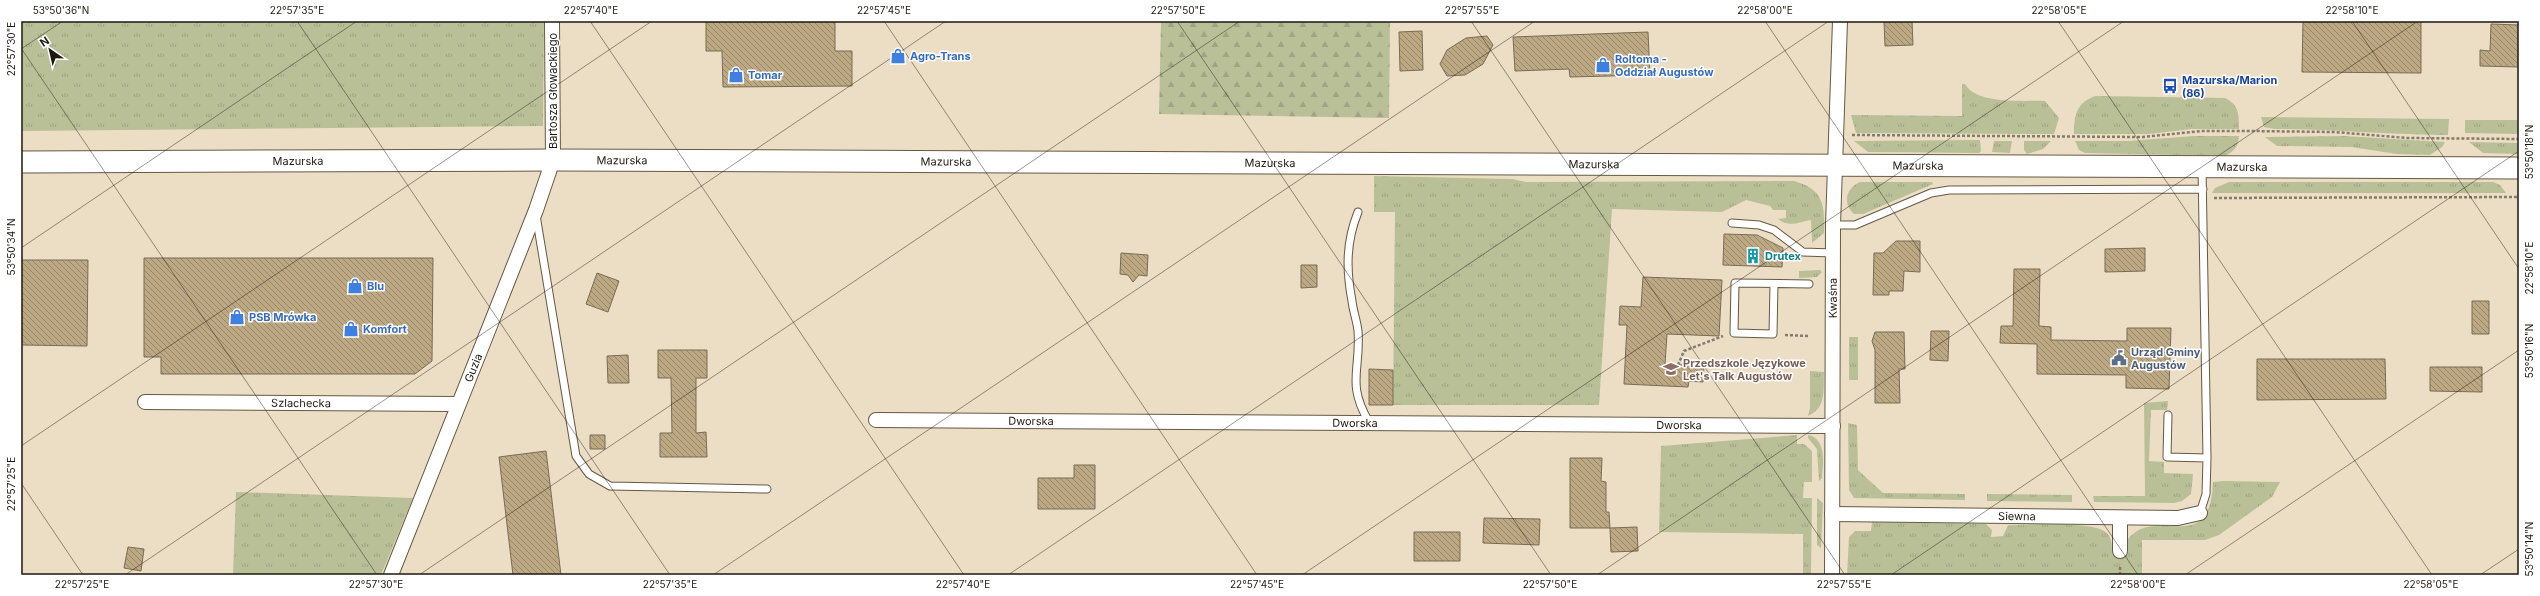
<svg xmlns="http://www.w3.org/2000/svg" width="2540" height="596" viewBox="0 0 2540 596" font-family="Inter,sans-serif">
<defs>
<pattern id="grass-tufts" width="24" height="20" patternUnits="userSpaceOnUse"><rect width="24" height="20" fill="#b9c098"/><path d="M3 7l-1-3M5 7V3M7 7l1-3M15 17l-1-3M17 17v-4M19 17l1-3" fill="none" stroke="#9fa482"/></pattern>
<pattern id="forest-firs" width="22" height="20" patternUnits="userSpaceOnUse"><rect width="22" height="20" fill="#b9c098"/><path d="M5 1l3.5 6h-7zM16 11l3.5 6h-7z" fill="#9fa482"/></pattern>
<pattern id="building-back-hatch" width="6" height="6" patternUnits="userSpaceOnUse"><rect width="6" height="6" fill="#bca883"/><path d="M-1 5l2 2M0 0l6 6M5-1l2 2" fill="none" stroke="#98886a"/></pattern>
</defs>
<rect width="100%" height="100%" fill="#ecdec5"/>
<path fill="url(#grass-tufts)" d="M21,21H544L543,126L21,131Z
M1962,84H1965C1977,105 2023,100 2045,101L2059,118L2054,134L1856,133L1851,115L1962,116Z
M2095,96L2225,98C2239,105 2239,114 2239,129H2192L2149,134H2074C2074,116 2076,103 2095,96Z
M2261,117L2449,119L2448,135C2390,135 2332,129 2274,129L2264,127Z
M2465,120H2519V134L2465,133Z
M2194,136H2239C2238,146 2235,151 2225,156L2085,153L2079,150L2075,141H2128Z
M2344,136L2445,142L2442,147L2430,155L2397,154L2351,147L2277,146L2265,137Z
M1980,140L1981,151L1979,153L1868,152L1854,141Z
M1994,141H2012L2010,153L1992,152Z
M2024,141H2051L2043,149L2027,154L2024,150Z
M2469,142L2519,143V154L2483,153Z
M1374,176L1512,179L1526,182L1794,181C1824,189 1825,206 1824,233L1812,243L1811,220C1799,222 1789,228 1778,219L1786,218V210H1773L1770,206L1746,200L1722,212L1612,209L1599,405H1393L1395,212H1374Z
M1860,182H1932L1933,184L1863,214H1854C1842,203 1846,188 1860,182Z
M2229,182H2493L2500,185L2506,193H2212L2215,188Z
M1820,270L1822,272L1817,277L1799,278V271Z
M1849,337H1858V380H1849Z
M1810,371L1824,372C1823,389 1827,408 1808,416L1810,408Z
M2168,401L2167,410H2151L2149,461L2164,462V473L2193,474L2191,494L2182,501L2174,503L2094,502L2093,496H2145L2144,403Z
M1848,423L1857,425L1858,470L1883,493L1965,494V500L1854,498L1849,490Z
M1797,435V444H1804L1812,451V482H1804L1803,498H1812L1811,575H1803V534L1659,532L1661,446Z
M1808,435C1827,439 1823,463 1822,478L1819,481L1817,449L1808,438Z
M2223,481L2280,482L2272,497L2219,535L2205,540H2142V575H1847L1849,537L1855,531H1871L1872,522L1986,524L1992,530L1991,537L2003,536L2008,525C2028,525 2089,521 2104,531C2112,536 2112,544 2112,552H2128V539C2156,504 2210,559 2213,482Z
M236,492L413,498L381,575H233Z
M1987,494L2072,495V502L1987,501Z
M1817,498L1823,503L1821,548L1817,545Z"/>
<path fill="url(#forest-firs)" d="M1161,21H1390L1389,118L1159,114Z"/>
<path fill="url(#building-back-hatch)" stroke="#796c56" d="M706,21H835V51H852V86L723,87L722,51H706Z
M1912,21L1913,45L1885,46L1884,22Z
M2303,21H2421V73L2302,72Z
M2491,24L2519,25V67L2480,66V50L2490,51Z
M1422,31L1423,70L1400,71L1399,32Z
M1648,32L1650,75L1570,77L1569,69L1515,71L1513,37Z
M1487,36L1493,45L1483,64L1465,75L1447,76L1440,64L1447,50L1466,38Z
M1724,234L1757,235L1783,248L1782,267L1723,265Z
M1896,241H1920V272L1904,271L1903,291H1889V295H1873L1874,253H1883Z
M2145,248V271L2105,272V249Z
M1121,253L1148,255L1147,276L1139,275L1133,282L1128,275L1120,274Z
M144,258H433L432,361L415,374H161V357H144Z
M21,260H88L87,346L21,345Z
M1301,265H1317V287L1301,288Z
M2014,269H2040L2039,326L2051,327V340L2127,341V328H2171L2169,389L2126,388V375L2037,374V344L2000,343L2001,326H2013Z
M597,273L619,281L608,312L586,304Z
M1643,277L1722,280L1719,336L1667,334L1665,364L1704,366L1703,382L1689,381L1688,387L1624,384L1627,325H1619L1620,306L1641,307Z
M2472,301H2489V334H2472Z
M1931,331H1949L1948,361L1930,360Z
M1875,332H1904L1905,369H1899L1900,403H1875V350L1872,341Z
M658,350H707V378H696V433L706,432L707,457H660V433H672L671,378H658Z
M628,355L629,383H608L607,356Z
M2257,359H2385L2386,399L2257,400Z
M2430,367H2482V392L2430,391Z
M1369,369L1393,370V405H1369Z
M590,435H605V449H590Z
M546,451L561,575H513L499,457Z
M1570,458H1602L1601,481L1606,482V512H1609L1610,528H1570Z
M1074,465H1095V509H1038V478H1074Z
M1484,518L1540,519L1539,545L1483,543Z
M1637,527L1638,551L1611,552L1610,528Z
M1414,532H1460V561H1414Z
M128,547L144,549L141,571L124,568Z"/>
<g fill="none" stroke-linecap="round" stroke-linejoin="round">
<g stroke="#655943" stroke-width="9">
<path id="lane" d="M1358,212C1346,242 1346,269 1352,301C1353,311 1357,321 1358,331C1361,370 1346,383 1369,422
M536,215L576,456L589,474L610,486L767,489
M1732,223L1759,225L1774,230L1803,252L1833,253
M1833,225H1855L1931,193L1949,190L2203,189
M1774,284L1773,334L1734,333L1735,283L1809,284
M2168,415L2167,457L2207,458L2202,168
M2200,513L2206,494L2207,458"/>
</g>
<g stroke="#655943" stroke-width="16">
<g id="street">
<path id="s1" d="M145,402L457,404"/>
<path id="s2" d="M876,420L1833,426"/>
<path id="s3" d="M1832,514L2178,518L2200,513"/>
<path d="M2120,551V518"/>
<path id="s4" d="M391,575L536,210L553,160L552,21"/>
<path id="s5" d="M1832,575L1833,225L1840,21"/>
</g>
</g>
<g stroke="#655943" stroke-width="23">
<g id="secondary">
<path id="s6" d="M21,162L553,160L2519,168"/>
</g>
</g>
<path stroke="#857b6a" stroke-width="2.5" stroke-dasharray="3 2" stroke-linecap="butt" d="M1852,135L2143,137L2201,131H2249L2335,132L2407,138L2519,139
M2214,198L2519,197
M1785,335L1808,336
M1678,365L1684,351L1723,336
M2120,575V565"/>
<use href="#lane" stroke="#fff" stroke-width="7"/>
<use href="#street" stroke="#fff" stroke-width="14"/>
<use href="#secondary" stroke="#fff" stroke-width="21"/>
</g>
<path fill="none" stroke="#1d180f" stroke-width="1" stroke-opacity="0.45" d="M297,21L670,575M590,21L964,575M884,21L1257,575M1177,21L1551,575M1471,21L1845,575M1765,21L2138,575M2058,21L2432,575M2352,21L2519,269M21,48L377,575M21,49L63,21M21,248L357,21M21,446L652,21M21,483L83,575M125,575L946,21M419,575L1240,21M713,575L1535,21M1008,575L1829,21M1302,575L2124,21M1597,575L2418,21M1891,575L2519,151M2185,575L2519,350M2480,575L2519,549"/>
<defs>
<g id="shop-bare" transform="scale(1.2)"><path d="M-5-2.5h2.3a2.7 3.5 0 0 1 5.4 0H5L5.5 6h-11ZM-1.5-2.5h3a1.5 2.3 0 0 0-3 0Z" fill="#3f7fe0" stroke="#fff" stroke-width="2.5" paint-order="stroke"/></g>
<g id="bus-bare" transform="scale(1.2)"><path d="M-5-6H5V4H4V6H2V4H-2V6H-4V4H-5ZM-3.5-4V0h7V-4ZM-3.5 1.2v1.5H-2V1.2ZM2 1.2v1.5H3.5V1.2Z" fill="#1a4fb4" stroke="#fff" stroke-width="2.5" paint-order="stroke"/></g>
<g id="building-bare" transform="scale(1.2)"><path d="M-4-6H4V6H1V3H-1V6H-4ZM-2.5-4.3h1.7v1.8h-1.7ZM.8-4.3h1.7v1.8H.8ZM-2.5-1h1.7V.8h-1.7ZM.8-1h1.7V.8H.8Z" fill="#0f9aa8" stroke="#fff" stroke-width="2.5" paint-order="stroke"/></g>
<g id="civic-bare" transform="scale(1.2)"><path d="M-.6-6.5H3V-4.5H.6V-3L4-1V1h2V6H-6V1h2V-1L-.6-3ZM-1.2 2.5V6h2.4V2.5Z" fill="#5c6f8a" stroke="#fff" stroke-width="2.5" paint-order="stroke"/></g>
<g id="school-bare" transform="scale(1.2)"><path d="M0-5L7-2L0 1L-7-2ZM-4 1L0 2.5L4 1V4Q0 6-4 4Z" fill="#8d6e63" stroke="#fff" stroke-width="2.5" paint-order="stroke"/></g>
</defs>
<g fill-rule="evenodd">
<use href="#shop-bare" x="898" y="56"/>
<use href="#shop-bare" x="1603" y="65"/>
<use href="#shop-bare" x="736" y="75"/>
<use href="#bus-bare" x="2170" y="86"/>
<use href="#building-bare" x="1753" y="256"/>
<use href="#shop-bare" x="355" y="286"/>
<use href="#shop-bare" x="237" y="317"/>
<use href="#shop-bare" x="351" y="329"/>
<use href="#civic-bare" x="2119" y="358"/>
<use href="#school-bare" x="1671" y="369"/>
</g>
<g text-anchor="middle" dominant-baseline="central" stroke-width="3" stroke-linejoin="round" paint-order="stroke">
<g font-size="11" font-weight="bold" fill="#366cbe" stroke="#fff" text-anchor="start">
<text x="910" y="56">Agro-Trans</text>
<text x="1615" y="59">Roltoma -<tspan x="1615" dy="13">Oddział Augustów</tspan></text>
<text x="748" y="75">Tomar</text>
<text x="367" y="286">Blu</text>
<text x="249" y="317">PSB Mrówka</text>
<text x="363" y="329">Komfort</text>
</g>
<g font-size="11" font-weight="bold" fill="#164399" stroke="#fff" text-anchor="start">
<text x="2182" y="80">Mazurska/Marion<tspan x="2182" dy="13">(86)</tspan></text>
</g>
<g font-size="11" fill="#1d180f" stroke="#fff">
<text transform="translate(553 91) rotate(-90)">Bartosza Głowackiego</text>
<text stroke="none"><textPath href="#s6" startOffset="277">Mazurska</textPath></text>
<text stroke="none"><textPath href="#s6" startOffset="601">Mazurska</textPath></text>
<text stroke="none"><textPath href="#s6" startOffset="925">Mazurska</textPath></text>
<text stroke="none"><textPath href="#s6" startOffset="1249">Mazurska</textPath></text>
<text stroke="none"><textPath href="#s6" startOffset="1573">Mazurska</textPath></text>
<text stroke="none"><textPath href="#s6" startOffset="1897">Mazurska</textPath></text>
<text stroke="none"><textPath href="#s6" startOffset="2221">Mazurska</textPath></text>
<text stroke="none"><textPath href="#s5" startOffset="277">Kwaśna</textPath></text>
<text stroke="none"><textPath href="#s4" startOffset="223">Guzia</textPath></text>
<text stroke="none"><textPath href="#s1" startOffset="156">Szlachecka</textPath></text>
<text stroke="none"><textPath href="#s2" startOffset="155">Dworska</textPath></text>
<text stroke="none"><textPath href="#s2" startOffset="479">Dworska</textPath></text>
<text stroke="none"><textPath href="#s2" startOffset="803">Dworska</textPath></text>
<text stroke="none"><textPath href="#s3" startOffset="185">Siewna</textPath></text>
</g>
<g font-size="11" font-weight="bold" fill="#0d838f" stroke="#fff" text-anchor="start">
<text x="1765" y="256">Drutex</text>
</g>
<g font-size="11" font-weight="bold" fill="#4e5e75" stroke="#fff" text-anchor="start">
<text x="2131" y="352">Urząd Gminy<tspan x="2131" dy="13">Augustów</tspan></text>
</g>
<g font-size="11" font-weight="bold" fill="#785e54" stroke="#fff" text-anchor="start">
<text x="1683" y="363">Przedszkole Językowe<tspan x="1683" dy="13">Let's Talk Augustów</tspan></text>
</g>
</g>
<rect width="2540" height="596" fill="none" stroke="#ffffff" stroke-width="44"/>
<g transform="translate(50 50) rotate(326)" stroke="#ffffff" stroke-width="3" paint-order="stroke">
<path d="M0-3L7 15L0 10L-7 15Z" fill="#1d180f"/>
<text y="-6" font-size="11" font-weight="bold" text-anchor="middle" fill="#1d180f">N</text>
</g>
<rect x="22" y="22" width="2496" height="552" fill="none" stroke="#1d180f" stroke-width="1.5"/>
<g font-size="10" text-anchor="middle" fill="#1d180f">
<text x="61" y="14">53°50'36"N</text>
<text x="297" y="14">22°57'35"E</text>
<text x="591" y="14">22°57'40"E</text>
<text x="884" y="14">22°57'45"E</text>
<text x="1178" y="14">22°57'50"E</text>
<text x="1472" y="14">22°57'55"E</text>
<text x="1765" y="14">22°58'00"E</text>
<text x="2059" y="14">22°58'05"E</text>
<text x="2352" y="14">22°58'10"E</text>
<text transform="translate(11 49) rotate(-90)" y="4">22°57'30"E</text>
<text transform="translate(2529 152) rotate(-90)" y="4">53°50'18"N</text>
<text transform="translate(11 247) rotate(-90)" y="4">53°50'34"N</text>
<text transform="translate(2529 268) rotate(-90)" y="4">22°58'10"E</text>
<text transform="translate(2529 351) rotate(-90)" y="4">53°50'16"N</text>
<text transform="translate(11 484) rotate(-90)" y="4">22°57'25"E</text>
<text transform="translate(2529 549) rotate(-90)" y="4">53°50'14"N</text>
<text x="82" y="588">22°57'25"E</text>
<text x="376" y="588">22°57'30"E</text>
<text x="670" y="588">22°57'35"E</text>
<text x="963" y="588">22°57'40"E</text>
<text x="1257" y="588">22°57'45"E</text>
<text x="1550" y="588">22°57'50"E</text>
<text x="1844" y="588">22°57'55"E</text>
<text x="2138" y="588">22°58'00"E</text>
<text x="2431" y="588">22°58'05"E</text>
</g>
</svg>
